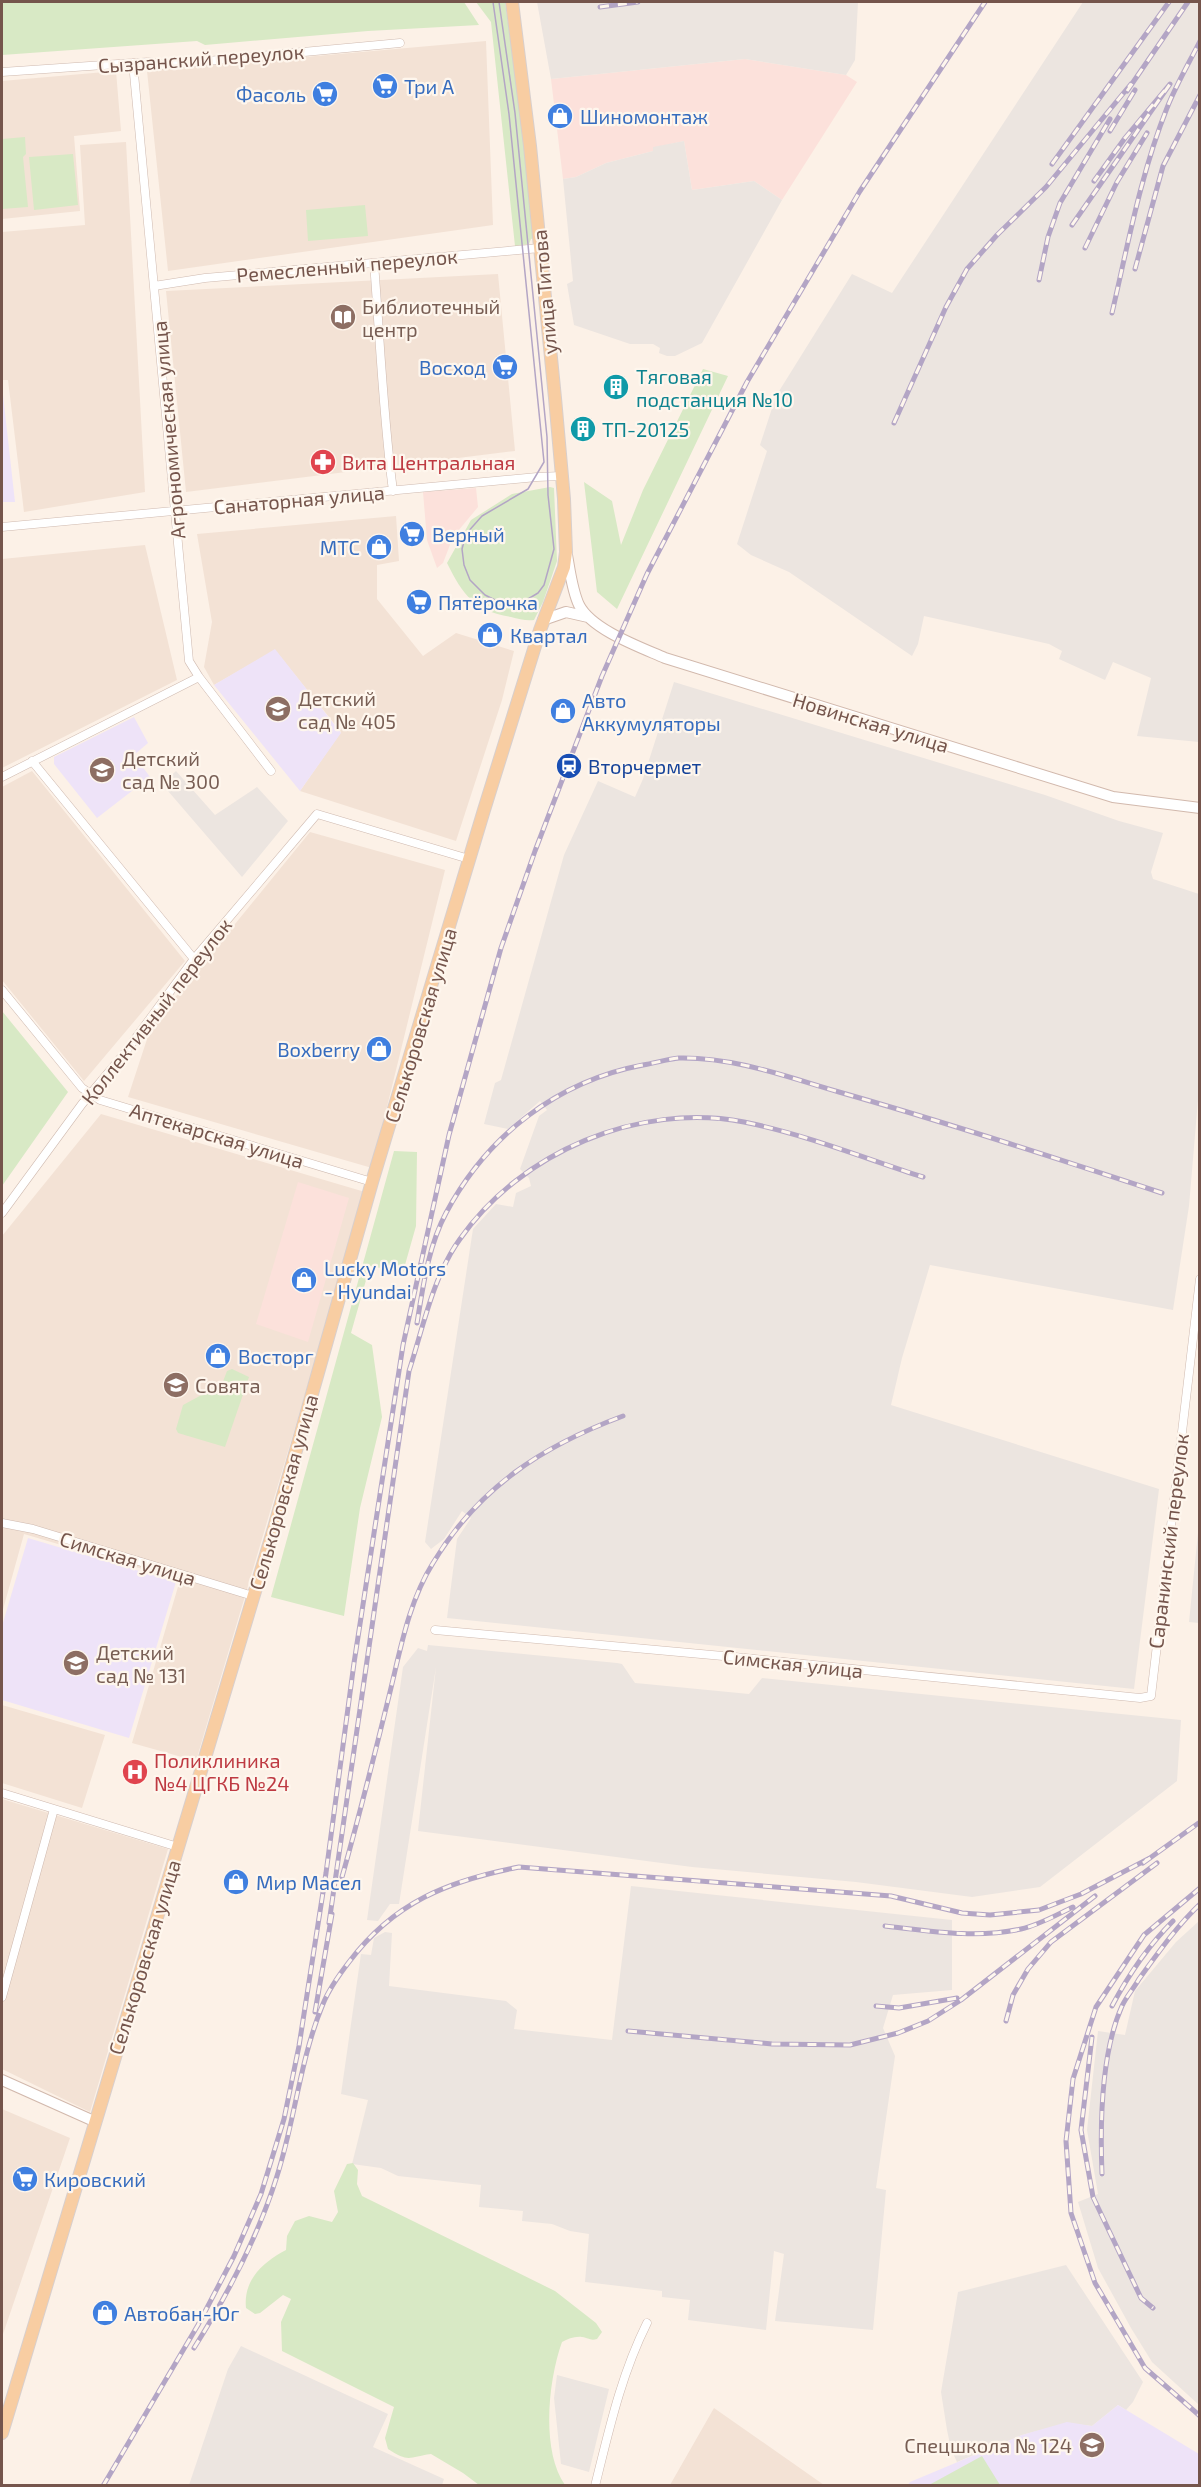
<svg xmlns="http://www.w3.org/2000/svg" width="1201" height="2487" viewBox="0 0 1201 2487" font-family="'Exo 2',sans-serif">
<rect width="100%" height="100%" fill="#fcf1e7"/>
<path fill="#f3e2d5" d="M486,41L493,225L168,271L147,71Z
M116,71L121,131L74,136L80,211L2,219V81Z
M126,142L145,492L24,512L8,380H2V232L85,225L80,145Z
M498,274L515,451L186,492L166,291Z
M396,516L399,561L377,565V599L423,656L456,633L514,651L502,700L456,841L300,791L341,732L275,650L214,685L204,667L212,622L197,534Z
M145,545L177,680L2,768V559Z
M32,771L185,961L84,1081L2,980V787Z
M310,832L445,870L372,1168L128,1097L151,1027Z
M101,1114L365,1192L196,1761L132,1743L180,1580L24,1534L2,1613V1236Z
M2,1705L105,1735L82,1808L2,1783Z
M2,1799L168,1849L90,2112L2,2069Z
M2,2109L70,2138L2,2337Z
M714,2408L824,2485H670Z"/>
<path fill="#fce1db" d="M745,59L846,75L857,82L782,200L754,181L692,190L684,141L653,148V151L606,163L576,177L563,179L551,79Z
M476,488L478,507L453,537L443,563L437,568L427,540L423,492Z
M298,1182L349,1198L308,1342L256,1324Z"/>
<path fill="#ece5e0" d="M537,2H858L855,60L846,75L745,59L551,79Z
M1083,2H1199V742L1137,736L1151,678L1113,662L1105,680L1059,659L1062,651L1049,644L924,616L918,644L912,656L789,572L751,555L737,544L767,451L760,445L776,396L852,274L892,293Z
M684,141L692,190L754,181L782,200L702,343L675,356H667L659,353L660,348L653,344H630L574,325L567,284L573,281L563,179L576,177L606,163L653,151V147Z
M674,682L1045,795L1119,821L1163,833L1151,872L1153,879L1199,894V1088L1189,1206L1173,1310L930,1265L902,1358L891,1405L1159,1489L1134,1689L447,1618L457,1539L471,1518L462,1511L444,1539L431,1549L425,1542L473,1229L496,1204L513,1207L516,1193L531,1186L529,1178L520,1169L539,1116L547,1110L540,1101L508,1129L484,1124L495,1083L501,1080L564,855L598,781L635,797L643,779Z
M176,771L215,815L257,787L288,821L242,877L162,784Z
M1199,1523L1200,1623H1199L1189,1622Z
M428,1645L617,1663L622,1664L635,1683L646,1684L749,1694L762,1678L1181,1720L1177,1781L1040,1887L972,1897L856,1882L692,1867L418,1831L436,1667L399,1904H390L378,1921L367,1920L403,1667L418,1648L427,1651Z
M631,1886L952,1920V1990L893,1995L883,2028L895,2056L876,2188L886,2190L873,2330L775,2321L784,2254L774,2251L766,2330L688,2320L690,2300L662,2297V2291L585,2282L589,2234L570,2231L552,2224L522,2221L523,2211L479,2207L481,2185L398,2176L381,2168L352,2164L368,2100L341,2094L361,1954L371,1955L374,1938L385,1932L392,1933L389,1986L506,2001L517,2010L514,2029L612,2040Z
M1199,1921V2405L1152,2362L1131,2328L1098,2268L1078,2202L1098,2194L1087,2130L1098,2031L1125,2035L1135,1991L1176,1942Z
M1066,2265L1143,2382L1133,2402L1126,2410L1118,2405L1092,2426L1067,2423L1022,2435L957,2462L951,2449L947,2430L941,2392L958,2292Z
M241,2346L388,2414L373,2447L444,2479L442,2485H189L228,2369Z
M557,2375L609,2389L589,2472L561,2464L554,2398Z"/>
<path fill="#eee3f8" d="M2,386L15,502H2Z
M275,649L341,733L300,791L214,685Z
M134,717L148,743L134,755L150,777L97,818L54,764V757Z
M28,1538L176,1582L129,1738L2,1700V1626Z
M1118,2405L1199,2454V2485L907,2486L910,2482L1022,2435L1067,2422L1092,2426Z"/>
<path fill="#d8e9c5" d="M2,2H464L479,25L368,31L205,45L197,41L2,55Z
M476,2H505L521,113L534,238L531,239L529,244L515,246L491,22Z
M25,137L26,154L23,157L28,207L2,209V139Z
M73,154L78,205L34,210L29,157Z
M365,205L368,236L308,241L306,210Z
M703,369L728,376L617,609L597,592L584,482L612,501L621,545L643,490Z
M550,487L554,488L557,561L543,602L534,620C526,621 519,619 511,617C474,611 463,595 447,563L471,520L512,494Z
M2,1011L68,1092L2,1186Z
M394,1151L417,1152L416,1226L403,1272L370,1266L351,1333L372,1345L382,1417L360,1508L344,1616L271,1597Z
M232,1369L249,1377L225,1447L178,1433L176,1429L183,1405L222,1384L227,1371Z
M353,2163L358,2170L357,2184L362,2196L555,2291L596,2323L602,2332L597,2339C590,2341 589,2338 582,2337C575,2336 568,2339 562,2342C548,2381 541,2451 565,2485H479L463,2473L431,2454C409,2457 409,2463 388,2449L385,2438L394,2407L282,2351L281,2322L291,2299L283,2295L260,2313L255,2314L246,2308C243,2280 263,2262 286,2250L287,2236L295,2221L309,2216L332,2222L338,2212L334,2191L347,2164Z
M982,2456L1000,2485H929Z"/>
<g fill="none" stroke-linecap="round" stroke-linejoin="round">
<g stroke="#cfbab0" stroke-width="9">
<path id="street" d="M133,63L189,661L199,677L271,771
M2,72L133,63L150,62L164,65L400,43
M374,263C380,339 383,415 393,491
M154,286L205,278L540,248
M2,527L537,477L562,476
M32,761L194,959
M2,777L199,677
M2,990L82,1088L100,1100L372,1182
M2,1213L82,1104L124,1054L194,959L317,814L469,859
M2,1523L33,1529L253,1596
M435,1630L745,1658L1140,1698L1151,1696L1200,1279
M2,1793L178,1847
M2,1997L54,1809
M595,2486C609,2430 621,2375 647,2323"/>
</g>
<g stroke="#d2b9ad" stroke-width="12">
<path id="secondary" d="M567,555C570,571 572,590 579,605C592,630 640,647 665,658L1113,797L1200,808
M543,620L566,612L588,617
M2,2080L96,2122"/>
</g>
<g stroke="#d8cfcd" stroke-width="14">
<path id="primary" d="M2,2433L274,1528L372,1182L484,810L540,630L564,567L566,552L564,499L555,398L530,146L512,2"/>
</g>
<use href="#street" stroke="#fff" stroke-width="8"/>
<use href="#secondary" stroke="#fff" stroke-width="10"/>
<use href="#primary" stroke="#f8cda2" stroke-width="12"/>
<path stroke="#b3a5c5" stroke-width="1.5" d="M493,2L509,114L544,462L528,489L482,516L466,534L462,549L464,565L470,580L485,595L497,601L512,604L523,602L538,593L544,585L554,549L548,495L547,437L515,113L499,2"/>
<g stroke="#b3a5c5" stroke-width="5">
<path id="rail" d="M600,7L638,2
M1127,91L1188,2
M1110,131L1135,90
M1052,164L1169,2
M1072,225L1170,84L1125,138L1094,181
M1085,248L1117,182L1147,133
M1135,269L1163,166L1200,95
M1039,280L1048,237L1060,203L1110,119
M1112,313C1128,244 1141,173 1167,108C1176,85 1189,63 1200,41
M894,423L946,307L967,269L997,235L1046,187L1131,84
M417,1323C423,1287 428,1247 446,1213C487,1136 557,1081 643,1065C655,1063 668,1059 679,1058C735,1057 787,1077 839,1092C948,1123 1055,1158 1162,1193
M1143,1863L1200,1822
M342,1877C359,1817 374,1757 389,1696C400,1652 408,1603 433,1563C478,1488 542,1446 623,1416
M1200,1888L1144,1935L1096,2007L1073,2079L1066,2141L1071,2213L1095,2283L1145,2368L1200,2416
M329,1923L409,1371C423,1328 433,1276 460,1239C521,1152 638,1102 744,1122C804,1134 864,1158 923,1177
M885,1926C930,1931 976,1939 1021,1929C1039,1925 1056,1915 1073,1907
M876,2006L899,2008L957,1998
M1112,2006C1129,1974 1148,1946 1173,1921
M315,2012L332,1914
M1006,2021L1013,1995L1028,1969L1051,1942L1157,1863
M628,2031L772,2044L850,2045L898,2033L928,2021L961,2000L1095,1896
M1092,2037L1081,2130L1093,2197L1141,2298L1153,2308
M1102,2174C1100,2124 1101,2053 1122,2006C1126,1997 1134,1988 1139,1979C1158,1953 1176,1927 1200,1904
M194,2348C228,2294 258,2237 277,2176C295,2120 300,2059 323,2004C329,1989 339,1975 349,1962C394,1902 448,1881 519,1867L891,1896L962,1913L990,1915L1039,1910L1081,1894L1150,1858
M103,2486L198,2325L234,2256L261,2194L284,2119L299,2046L326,1873L354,1663L403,1345L449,1135L501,948L535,851L602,676L647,574L747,382L860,191L985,2"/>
</g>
<use href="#rail" stroke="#fef6ed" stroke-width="3" stroke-dasharray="9" stroke-linecap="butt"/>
</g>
<defs>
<g id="supermarket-disc" transform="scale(1.35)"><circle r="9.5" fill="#3f7fe0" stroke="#fef6ed"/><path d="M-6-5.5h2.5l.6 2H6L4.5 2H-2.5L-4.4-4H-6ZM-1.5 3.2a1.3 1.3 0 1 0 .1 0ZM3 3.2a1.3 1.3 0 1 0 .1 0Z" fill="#fff"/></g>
<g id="shop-disc" transform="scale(1.35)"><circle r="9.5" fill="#3f7fe0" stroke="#fef6ed"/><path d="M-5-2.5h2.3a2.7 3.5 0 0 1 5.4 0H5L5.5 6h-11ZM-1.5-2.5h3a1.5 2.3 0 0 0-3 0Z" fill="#fff"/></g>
<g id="library-disc" transform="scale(1.35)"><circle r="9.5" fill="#8d6e63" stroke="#fef6ed"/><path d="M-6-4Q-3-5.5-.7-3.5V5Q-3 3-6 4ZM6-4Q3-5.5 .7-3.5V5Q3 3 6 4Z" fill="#fff"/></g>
<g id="building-disc" transform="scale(1.35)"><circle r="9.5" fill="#0f9aa8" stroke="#fef6ed"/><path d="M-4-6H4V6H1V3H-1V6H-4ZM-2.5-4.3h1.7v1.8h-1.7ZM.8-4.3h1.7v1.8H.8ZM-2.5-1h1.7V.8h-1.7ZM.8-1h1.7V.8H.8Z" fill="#fff"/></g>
<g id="pharmacy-disc" transform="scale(1.35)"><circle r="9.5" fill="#e0444e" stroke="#fef6ed"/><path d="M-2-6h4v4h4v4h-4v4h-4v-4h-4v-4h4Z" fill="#fff"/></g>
<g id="school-disc" transform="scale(1.35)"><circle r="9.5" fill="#8d6e63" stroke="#fef6ed"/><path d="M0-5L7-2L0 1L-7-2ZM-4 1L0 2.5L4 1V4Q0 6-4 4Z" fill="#fff"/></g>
<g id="station-disc" transform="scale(1.35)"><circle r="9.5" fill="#1a4fb4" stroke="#fef6ed"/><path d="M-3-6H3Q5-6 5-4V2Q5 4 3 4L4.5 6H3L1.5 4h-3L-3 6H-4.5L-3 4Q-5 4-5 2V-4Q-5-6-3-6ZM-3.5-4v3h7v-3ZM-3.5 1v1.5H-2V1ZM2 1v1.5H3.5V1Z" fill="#fff"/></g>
<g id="hospital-disc" transform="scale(1.35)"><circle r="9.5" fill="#e0444e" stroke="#fef6ed"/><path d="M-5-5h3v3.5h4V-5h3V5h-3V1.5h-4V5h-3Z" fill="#fff"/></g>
</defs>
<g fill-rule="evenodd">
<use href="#supermarket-disc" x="385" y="86"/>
<use href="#supermarket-disc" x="325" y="94"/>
<use href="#shop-disc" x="560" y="116"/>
<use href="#library-disc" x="343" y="317"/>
<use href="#supermarket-disc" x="505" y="367"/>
<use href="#building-disc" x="616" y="387"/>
<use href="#building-disc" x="583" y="429"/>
<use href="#pharmacy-disc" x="323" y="462"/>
<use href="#supermarket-disc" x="412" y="534"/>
<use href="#shop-disc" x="379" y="547"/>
<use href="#supermarket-disc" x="419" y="602"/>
<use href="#shop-disc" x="490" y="635"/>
<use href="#school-disc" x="278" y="709"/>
<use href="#shop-disc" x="563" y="711"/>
<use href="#station-disc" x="569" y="766"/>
<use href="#school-disc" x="102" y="770"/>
<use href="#shop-disc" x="379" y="1049"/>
<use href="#shop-disc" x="304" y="1280"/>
<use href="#shop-disc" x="218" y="1356"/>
<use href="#school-disc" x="176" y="1385"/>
<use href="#school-disc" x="76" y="1663"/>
<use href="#hospital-disc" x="135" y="1772"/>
<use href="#shop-disc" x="236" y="1882"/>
<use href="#supermarket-disc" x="25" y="2179"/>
<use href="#shop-disc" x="105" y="2313"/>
<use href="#school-disc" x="1092" y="2445"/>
</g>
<g text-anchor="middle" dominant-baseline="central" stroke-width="4.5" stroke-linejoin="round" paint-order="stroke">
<g font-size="20" fill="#75554c" stroke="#fef6ed">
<text transform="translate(201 58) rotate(-4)">Сызранский переулок</text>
<text transform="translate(347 265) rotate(-5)">Ремесленный переулок</text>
<text transform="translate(544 292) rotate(-95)">улица Титова</text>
<text transform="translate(168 430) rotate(-95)">Агрономическая улица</text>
<text transform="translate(299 499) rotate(-5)">Санаторная улица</text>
<text transform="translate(871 722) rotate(17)">Новинская улица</text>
<text transform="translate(156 1011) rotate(-52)">Коллективный переулок</text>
<text transform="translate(420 1025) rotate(-73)">Селькоровская улица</text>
<text transform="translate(217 1135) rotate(17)">Аптекарская улица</text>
<text transform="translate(283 1492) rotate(-74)">Селькоровская улица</text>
<text transform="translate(1168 1541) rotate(-83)">Саранинский переулок</text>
<text transform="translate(128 1558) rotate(17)">Симская улица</text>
<text transform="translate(793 1663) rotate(6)">Симская улица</text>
<text transform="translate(144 1957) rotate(-73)">Селькоровская улица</text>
</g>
<g font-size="20" fill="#366cbe" stroke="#fef6ed" text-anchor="start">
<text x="404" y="86">Три А</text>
<text x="306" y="94" text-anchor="end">Фасоль</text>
<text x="580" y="116">Шиномонтаж</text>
<text x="486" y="367" text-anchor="end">Восход</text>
<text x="432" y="534">Верный</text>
<text x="360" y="547" text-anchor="end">МТС</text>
<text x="438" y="602">Пятёрочка</text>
<text x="510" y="635">Квартал</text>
<text x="582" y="700">Авто<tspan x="582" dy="23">Аккумуляторы</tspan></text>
<text x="360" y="1049" text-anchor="end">Boxberry</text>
<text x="324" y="1268">Lucky Motors<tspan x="324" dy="23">- Hyundai</tspan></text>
<text x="238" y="1356">Восторг</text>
<text x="256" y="1882">Мир Масел</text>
<text x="44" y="2179">Кировский</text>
<text x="124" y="2313">Автобан-Юг</text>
</g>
<g font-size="20" fill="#785e54" stroke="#fef6ed" text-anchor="start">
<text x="362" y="306">Библиотечный<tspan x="362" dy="23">центр</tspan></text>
<text x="298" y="698">Детский<tspan x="298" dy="23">сад № 405</tspan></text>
<text x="122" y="758">Детский<tspan x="122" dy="23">сад № 300</tspan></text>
<text x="195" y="1385">Совята</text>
<text x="96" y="1652">Детский<tspan x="96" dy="23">сад № 131</tspan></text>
<text x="1072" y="2445" text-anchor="end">Спецшкола № 124</text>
</g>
<g font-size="20" fill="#0d838f" stroke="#fef6ed" text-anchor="start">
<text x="636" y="376">Тяговая<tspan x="636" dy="23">подстанция №10</tspan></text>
<text x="602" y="429">ТП-20125</text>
</g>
<g font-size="20" fill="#be3a42" stroke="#fef6ed" text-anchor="start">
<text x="342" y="462">Вита Центральная</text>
<text x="154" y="1760">Поликлиника<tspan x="154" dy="23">№4 ЦГКБ №24</tspan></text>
</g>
<g font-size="20" fill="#164399" stroke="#fef6ed" text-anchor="start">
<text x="588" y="766">Вторчермет</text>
</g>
</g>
<rect width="1201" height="2487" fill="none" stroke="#75554c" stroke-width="6"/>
</svg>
